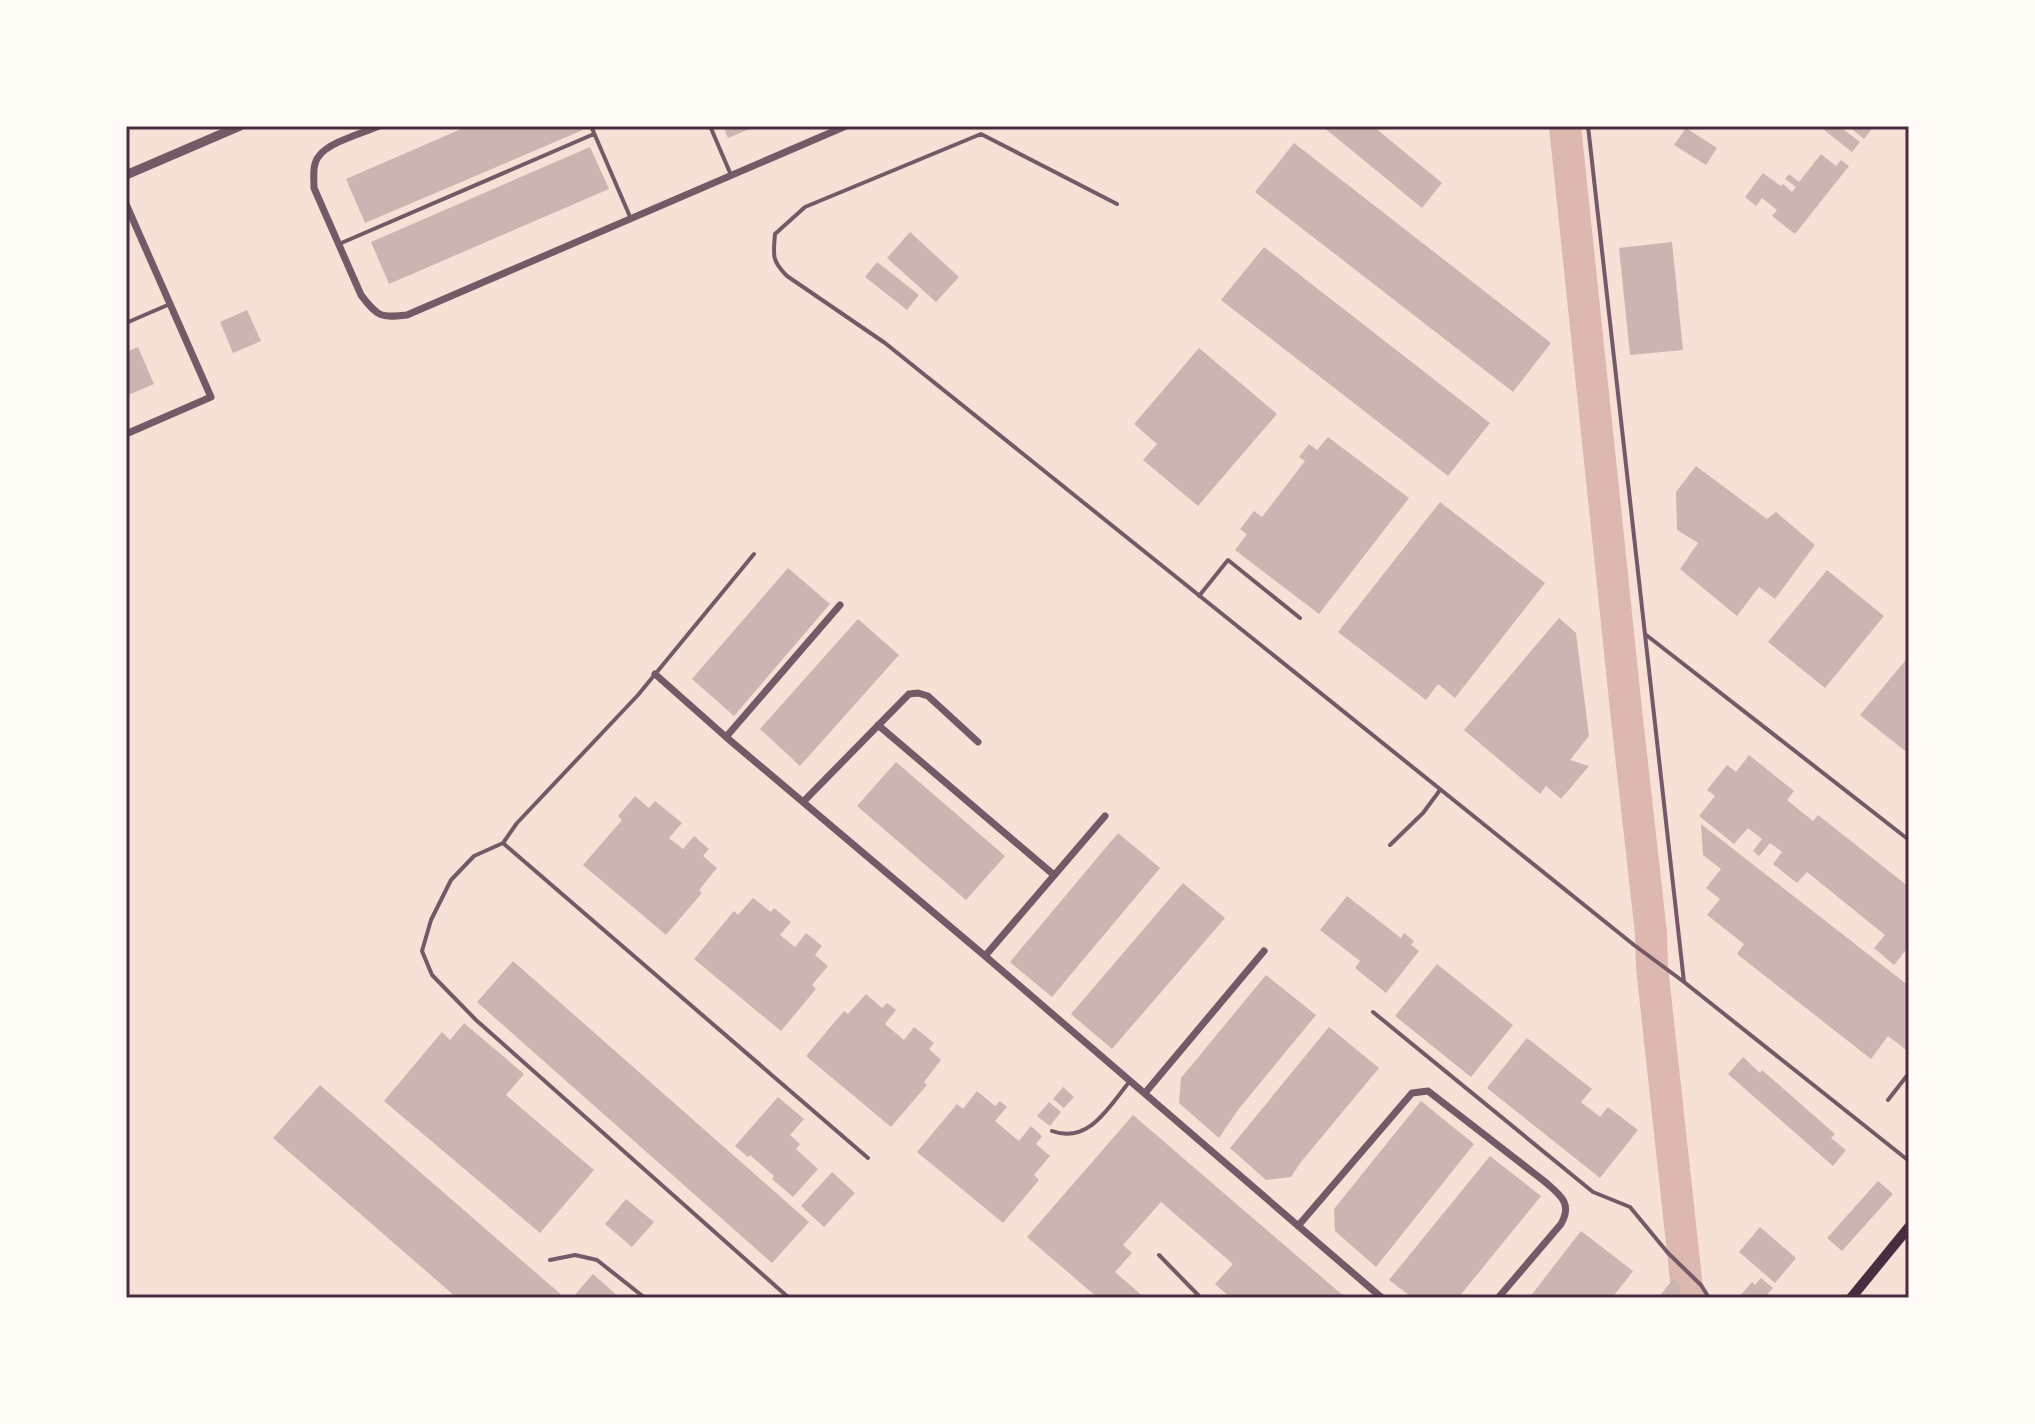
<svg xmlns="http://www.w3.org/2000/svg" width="2035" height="1424" viewBox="0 0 2035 1424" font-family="Overpass,sans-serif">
<rect width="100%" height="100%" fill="#f7e1d7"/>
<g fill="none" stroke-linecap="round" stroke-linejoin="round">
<path stroke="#dcb8b0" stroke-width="32" d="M1565,126L1627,719L1651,933L1652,967L1688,1298"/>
</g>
<path fill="#ccb4b1" d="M468,126H581L583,130L365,223L346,179Z
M723,126H757L728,138Z
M1322,126H1373L1442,183L1422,208Z
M1819,126H1839L1860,142L1852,152Z
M1848,126H1874L1864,139Z
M1686,128L1717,148L1706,165L1674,145Z
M1294,143L1551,343L1513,392L1255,192Z
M590,147L609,189L389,284L371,242Z
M1821,154L1836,166L1841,160L1849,166L1795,234L1772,216L1777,210L1762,198L1756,206L1745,197L1763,173L1781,186L1783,184L1792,192L1796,187L1785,179L1789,174L1799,182Z
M910,232L959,277L936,302L887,258Z
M1672,242L1683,350L1630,355L1619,248Z
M1264,247L1490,423L1448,476L1221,300Z
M877,262L919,295L907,310L865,277Z
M247,310L261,341L233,353L220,322Z
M138,347L154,384L126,396V352Z
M1199,348L1277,414L1198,506L1143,460L1157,444L1134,424Z
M1328,437L1409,498L1319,614L1235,550L1247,534L1240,529L1254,511L1262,517L1305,461L1299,457L1309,444L1317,450Z
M1696,466L1767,519L1776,512L1815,545L1775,599L1759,587L1737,616L1680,569L1698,543L1677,530L1676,492Z
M1440,502L1545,583L1455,698L1438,684L1426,700L1338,632Z
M788,568L830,604L734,716L692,679Z
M1827,570L1884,616L1825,688L1768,642Z
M1559,618L1576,633L1589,736L1570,760L1589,766L1561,799L1546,786L1540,794L1464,730Z
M858,619L899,655L800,766L760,729Z
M1909,656V754L1860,715Z
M1749,755L1794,791L1787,800L1813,821L1818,815L1909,887V953L1906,950L1894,965L1874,948L1885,935L1807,872L1797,883L1773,864L1782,852L1770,843L1759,856L1753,851L1762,839L1748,828L1734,844L1699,816L1715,796L1707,790L1727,765L1736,772Z
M896,762L1005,856L966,900L857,806Z
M635,796L649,808L655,801L682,823L669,838L683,849L694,836L709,849L703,856L717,868L699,890L702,893L666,935L583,865L622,820L618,816Z
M1701,824L1909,986V1052L1888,1036L1871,1059L1737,954L1744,944L1707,915L1720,899L1706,888L1721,869L1703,855Z
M1118,833L1160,868L1052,997L1010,962Z
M1183,883L1225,918L1112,1049L1071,1014Z
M1347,896L1401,938L1404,933L1414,941L1411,945L1419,951L1386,993L1355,968L1360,961L1320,930Z
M753,898L771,912L774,908L791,922L780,935L795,947L806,933L822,946L815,955L828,966L812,985L816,989L781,1031L694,959L734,911L738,915Z
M513,961L809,1222L772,1263L477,1002Z
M1437,964L1513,1025L1471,1077L1395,1016Z
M1266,975L1316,1015L1238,1110L1219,1138L1179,1103L1181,1078Z
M866,994L882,1008L887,1003L896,1010L885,1024L904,1040L914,1027L934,1043L929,1049L941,1060L924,1082L927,1085L891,1127L806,1056L844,1011L848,1014Z
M464,1023L524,1074L506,1095L594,1170L540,1233L384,1101L442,1032L450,1040Z
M1329,1027L1379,1068L1301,1162L1291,1177L1266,1180L1230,1148Z
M1527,1038L1592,1089L1581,1102L1600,1117L1608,1107L1638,1130L1600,1178L1487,1088Z
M1743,1057L1760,1073L1762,1070L1835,1134L1831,1138L1846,1150L1833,1166L1728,1074Z
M320,1085L565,1298H457L273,1138Z
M1063,1087L1074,1097L1064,1108L1053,1099Z
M977,1091L995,1106L1000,1101L1007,1107L995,1121L1019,1141L1031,1126L1042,1136L1036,1144L1050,1156L1034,1175L1039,1180L1003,1223L917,1152L957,1104L963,1109Z
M778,1097L804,1119L790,1135L800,1144L796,1149L818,1169L793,1197L772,1179L774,1176L750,1155L748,1157L735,1146Z
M1421,1101L1474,1144L1376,1267L1335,1231L1334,1209Z
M1049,1102L1061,1112L1050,1126L1037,1116Z
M1133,1115L1346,1298H1231L1215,1284L1233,1264L1161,1202L1123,1245L1132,1253L1115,1272L1145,1298H1098L1027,1237Z
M1490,1156L1541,1196L1458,1298H1413L1389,1280Z
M832,1172L855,1193L824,1227L801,1206Z
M1878,1181L1893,1194L1842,1251L1827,1238Z
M626,1199L654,1222L632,1247L605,1224Z
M1760,1227L1796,1258L1775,1283L1739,1252Z
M1581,1231L1633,1271L1612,1298H1529Z
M593,1274L620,1298H572Z
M1674,1278L1680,1284L1681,1298H1658Z
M1761,1278L1773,1288L1767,1295L1771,1298H1738L1752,1282L1755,1285Z"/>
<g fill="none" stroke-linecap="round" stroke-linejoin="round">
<path stroke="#755966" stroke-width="4" d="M591,126L631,219
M710,126L731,175
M1588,126L1684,982
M1117,204L981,134L805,207L775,234C773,256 772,261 787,276L885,343L1634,945L1684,982L1909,1161
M339,244L594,134
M126,323L170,304
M754,554L638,695L517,823L503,843L868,1158
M1199,596L1228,560L1300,618
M1645,634L1909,840
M503,843L474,856L451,880L431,920L422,951L432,975L476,1020L789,1298
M1390,845L1423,813L1440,790
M1373,1012L1593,1192L1630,1207L1668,1253L1701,1285L1709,1298
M1888,1100L1909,1073
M1052,1131C1089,1145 1110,1105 1130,1081
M1159,1255L1201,1298
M550,1260L575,1255L597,1260L645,1298"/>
<path stroke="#755966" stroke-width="7" d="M379,126C363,133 329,142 319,156C312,164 314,178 314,188L361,295C378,317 380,318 407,315L846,126
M126,204L211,397L126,434
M655,674L726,737L985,956L1382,1298
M878,725L1054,875
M726,737L840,605
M804,801L909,694L918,693L928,696L978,742
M985,956L1105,816
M1145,1093L1264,951
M1298,1226L1412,1093L1428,1091L1544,1181C1560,1195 1573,1203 1561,1224L1498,1298"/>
<path stroke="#755966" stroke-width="9" d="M126,175L240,126"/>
<path stroke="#4a2c40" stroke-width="10" d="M1851,1298L1909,1227"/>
</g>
<rect width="2035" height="1424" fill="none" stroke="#fffaf5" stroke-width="256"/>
<rect x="128" y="128" width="1779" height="1168" fill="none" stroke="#4a2c40" stroke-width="3"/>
</svg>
